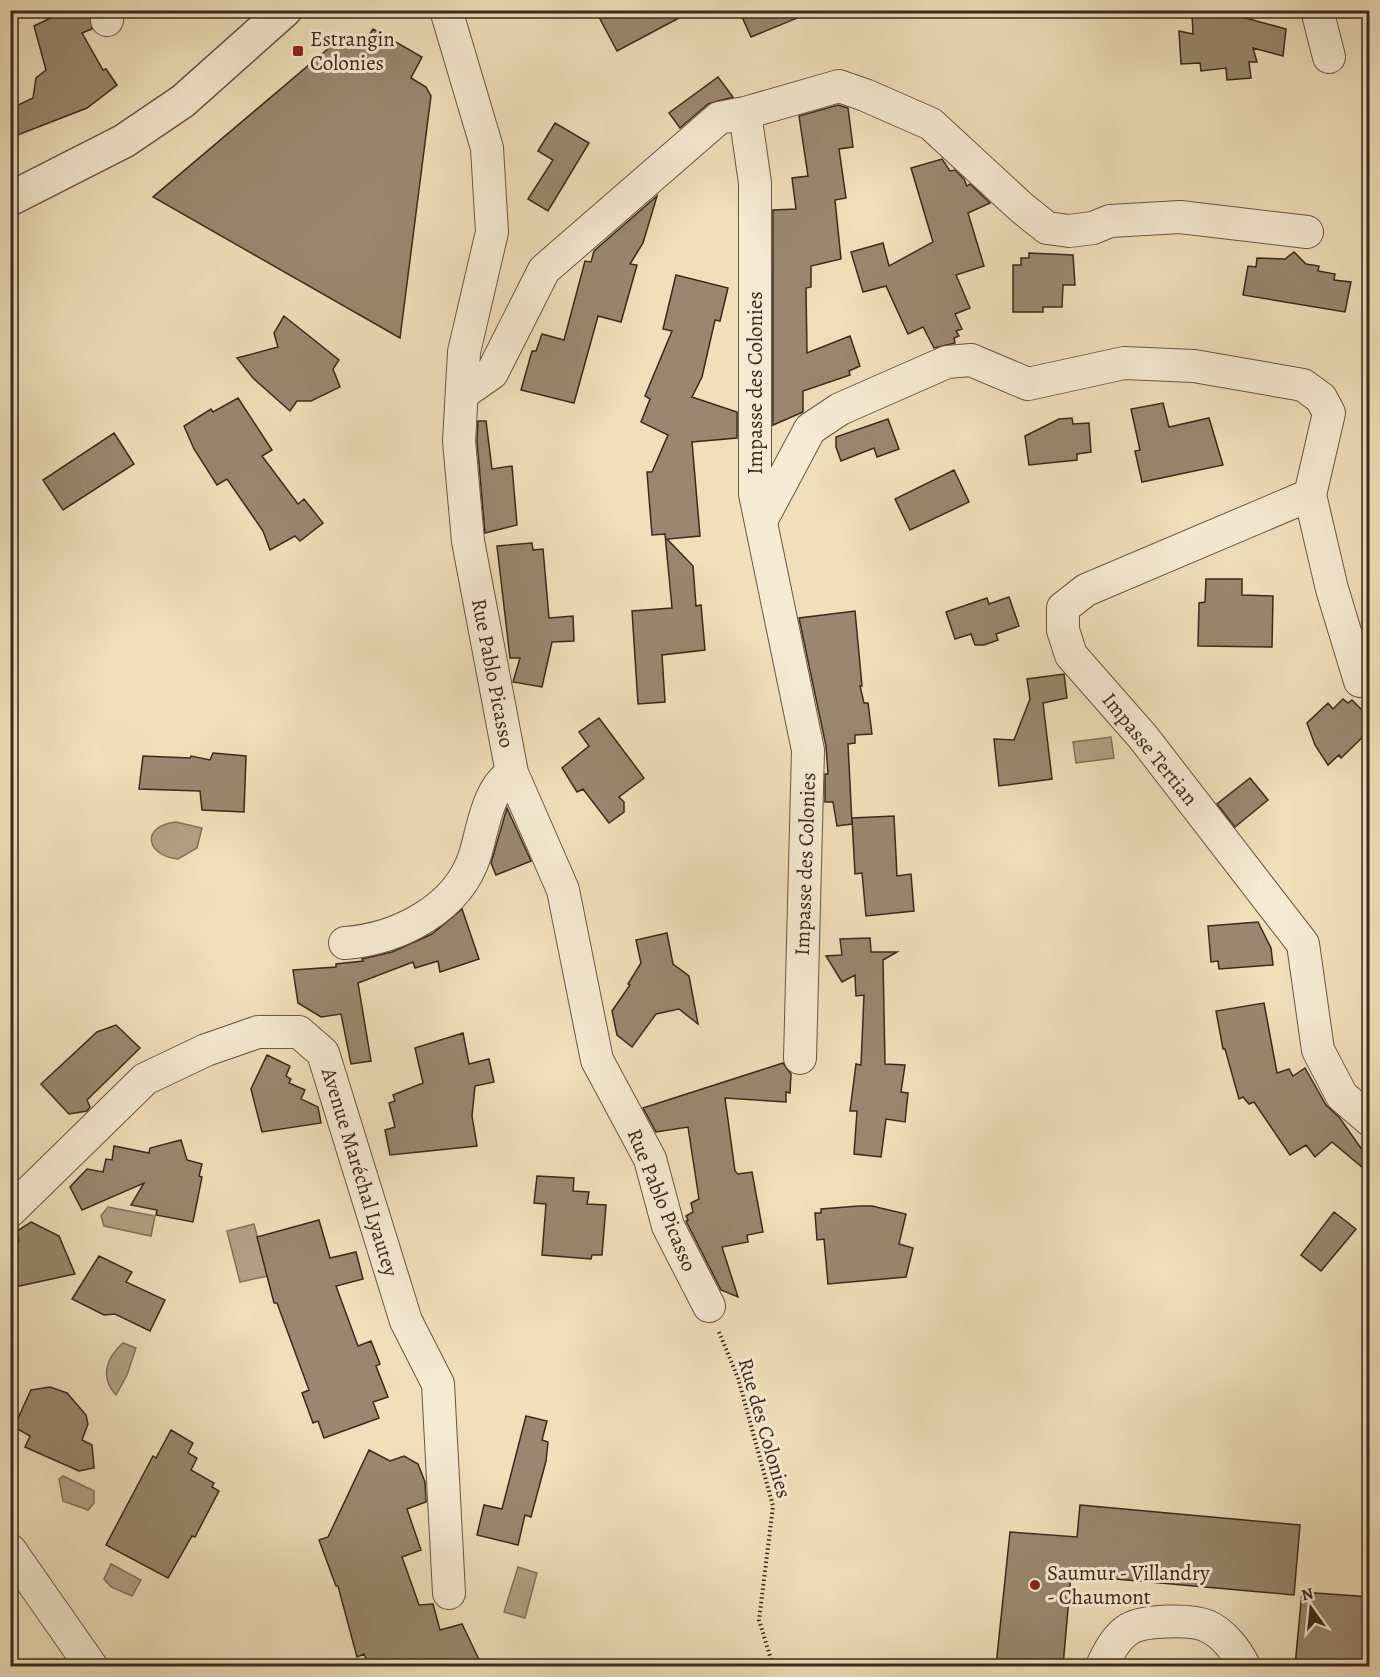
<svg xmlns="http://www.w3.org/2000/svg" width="1380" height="1677" viewBox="0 0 1380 1677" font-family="Alegreya,serif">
<rect width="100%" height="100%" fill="#efdfba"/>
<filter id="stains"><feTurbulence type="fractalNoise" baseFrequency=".00333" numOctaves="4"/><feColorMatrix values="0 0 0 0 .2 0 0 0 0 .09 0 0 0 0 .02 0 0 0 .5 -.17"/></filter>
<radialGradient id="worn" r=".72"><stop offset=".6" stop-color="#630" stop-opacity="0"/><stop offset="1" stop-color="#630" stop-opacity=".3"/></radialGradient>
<path fill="#b2a185" stroke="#82715b" stroke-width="1.5" d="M1111,737L1114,758L1076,763L1073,742Z
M176,822L202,828L197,848L178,859C146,856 140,826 176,822Z
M108,1207L155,1216L151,1236L104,1226L101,1216Z
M254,1224L268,1276L240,1282L227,1231Z
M123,1343L136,1348L127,1375L116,1395C99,1377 107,1357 123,1343Z
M63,1476L94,1491V1503L88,1510L63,1501L59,1479Z
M111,1564L141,1580L132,1596L111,1587L104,1579Z
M518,1567L537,1573L525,1618L504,1612Z"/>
<path fill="#99886f" stroke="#3b291d" stroke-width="1.5" d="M67,10H90L92,29L82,33L103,70L106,69L117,85L87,108L10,138V109L33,98L36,78L46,70L34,26Z
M611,10H694L617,51L599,17Z
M739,10H814V11L751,37Z
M1242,11V17L1286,29L1283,56L1253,48L1257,62H1249L1251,78L1227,80L1226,68L1201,71L1200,63L1181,64L1179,31L1193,34L1192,14Z
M373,29L422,57L411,78L426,87L431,96L400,338L153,197L336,42H365Z
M718,77L733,97L708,104L680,128L669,113Z
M838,105L848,108L853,147L839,149L846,198L835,200L841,259L811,266V287L806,288L807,353L850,336L860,366L849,371L850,375L803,391V412L773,425V210L796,209L792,178L808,176L799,116Z
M555,123L589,143L548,211L528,199L553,160L538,151Z
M942,159L950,171L955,170L964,179L967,186L970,184L990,203L968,213L984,266L956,275L970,308L955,314L962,329L956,331L959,336L954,338L955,343L934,348L923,327L908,334L886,286L863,292L851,252L883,243L889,266L933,242L911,168Z
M657,196L643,243L630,264L637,265L621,322L598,316L574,403L521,390L532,351H536L542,334L564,340L585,261L591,262L594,251Z
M1294,252L1306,264L1319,266L1318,271L1335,274L1334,280L1351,282L1345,312L1243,295L1248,266L1256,267L1257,258L1285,259Z
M1029,253L1073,255L1075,285H1063L1062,307H1043V312H1013V265H1021V258H1029Z
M676,275L728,288L720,321L715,320L702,377L692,397L737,412V438L692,442L700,536L667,539L693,566L696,606L701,605L705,650L662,655L665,702L638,704L632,611L672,608L665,534L652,535L647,472H652L668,435L641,422L650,399L645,396L672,331L663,329Z
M284,316L339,360L333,369L340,387L311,401H297L290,411L253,378L237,358L278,347L274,333Z
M238,398L272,450L262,456L298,504L304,499L323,523L300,541L295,536L270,550L263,531L227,479L217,485L194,449L184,426L211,409L213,412Z
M1163,403L1169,427L1209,418L1223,465L1142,482L1135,451L1140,450L1131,409Z
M1072,418L1073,424L1089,423L1091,452L1077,454V460L1029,465L1025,436L1059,419Z
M888,419L899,449L877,457L874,448L841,461L836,447V437Z
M478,421H486L492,469L512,466L517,525L485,533L477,441Z
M114,433L134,464L63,510L43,480Z
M954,470L969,502L910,530L895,499Z
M532,543L533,550L543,549L549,618L573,616L574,641L552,642L542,687L513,682L520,658H510L497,546Z
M1206,579H1242V595L1273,596L1272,647L1198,646L1199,603L1205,602Z
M1009,597L1019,626L996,634L998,640L984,645H975L971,634L955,639L946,612L987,598L989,604Z
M855,611L862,686H860L864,703H868L872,734L855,735V743L848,744L852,824L837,826L833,802H825V774H828L826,746L799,618Z
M1064,674L1067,698L1043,703L1052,779L999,786L994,739L1014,740L1030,699L1027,679Z
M1343,699L1348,703L1352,700L1370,718V730L1341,758L1339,755L1328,765L1315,745L1307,723L1328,703L1333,709Z
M599,718L644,778L619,797L624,802V812L609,823L583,789L577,792L562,768L589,746L579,732Z
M213,753L246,756L244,812L202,810L200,791L139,789L143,756L190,758L191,756L210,760Z
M1250,778L1268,800L1235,827L1217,804Z
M507,808L531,861L496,875L491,863Z
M894,816L897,876L911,874L914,911L866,916L862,873L855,874L852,818Z
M462,909L479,959L440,972L438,961L415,968L413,962L358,983L371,1061L351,1064L341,1014L321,1017L298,1003L293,970L336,967V964L363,961L362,959L392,952L432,934Z
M1258,922L1271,948L1273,965L1219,969L1218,961L1211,962L1208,926Z
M667,933L673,964L689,976L698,1024L679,1009L656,1014L632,1047L617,1035L612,1011L630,985L628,984L641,963L636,940Z
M870,938L871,952H897L883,960L885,1064L905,1065L901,1092L908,1093L905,1122L886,1119L881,1157L854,1154L857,1111H850L856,1064L861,1065L864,995L856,996L855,975L842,982L826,956L842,955L840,939Z
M1264,1003L1277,1073L1289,1069L1293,1076L1305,1068L1326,1105L1339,1117L1370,1161L1369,1173L1332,1142L1315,1157L1306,1145L1290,1155L1254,1102L1249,1104L1243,1097L1239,1099L1225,1049H1223L1216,1011Z
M116,1025L140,1048L87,1100L90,1107L87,1111L69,1114L41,1084L97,1032Z
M463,1033L469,1064L489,1059L494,1082L475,1086L472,1116L477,1146L390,1155L385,1130L395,1127L389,1103L395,1101L393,1095L423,1083L415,1048Z
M267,1055L290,1066L286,1076L291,1079L289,1083L305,1090L301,1099L318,1107L321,1123L262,1132L251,1089Z
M783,1063L791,1074L790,1093L786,1092V1102L725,1098L735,1171L738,1174L752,1172L763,1232L747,1235L748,1242L722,1247L738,1297L721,1290L686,1221L688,1220L686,1216L693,1212L691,1203L699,1199L688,1127L656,1132L643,1108Z
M181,1140L187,1160L202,1164L199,1176L202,1177L193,1222L156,1215L157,1210L131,1205L144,1183L82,1210L70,1187L87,1169L103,1172L106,1159L112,1160L114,1146L149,1153L150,1148Z
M537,1176L574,1178L573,1191L589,1192L587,1204L606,1205L602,1255H592L591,1259L542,1255L546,1204L534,1203Z
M859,1206H872L906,1214L899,1244L913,1248L906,1277L828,1284L824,1239L817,1240L815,1213H821V1209Z
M1334,1212L1356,1229L1321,1271L1301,1255Z
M319,1220L330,1258L356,1252L363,1279L336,1286L358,1346L371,1341L380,1364L376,1366L388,1397L373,1402L379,1418L324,1438L318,1421L313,1423L302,1393L309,1390L277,1303H274L257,1237Z
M31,1222L59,1236L75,1274L10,1288V1244L19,1242L17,1231Z
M99,1256L132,1272L126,1282L165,1300L150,1331L115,1314L104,1315L72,1299Z
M50,1387L67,1393L86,1415L88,1424L82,1440L92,1445L94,1468L79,1471L25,1447L30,1436L14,1427L31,1390Z
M526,1416L547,1421L542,1440L548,1442L546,1461L531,1517L525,1515L518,1545L477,1535L484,1505L502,1509Z
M171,1430L193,1443L188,1453L197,1458L191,1470L214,1483L212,1487L219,1491L195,1537L192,1536L168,1578L106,1545L153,1456L156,1458Z
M369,1450L390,1461L404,1456L418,1464L425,1482L426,1502L407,1509L421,1550L402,1557L419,1605L433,1604L440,1630L462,1624L482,1666H369L364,1654L357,1657L338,1586H336L319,1540L328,1537Z
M1080,1505L1300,1525L1294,1595L1071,1575L1063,1666H996L1010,1532L1077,1537Z
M1302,1592L1370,1597V1666H1295Z"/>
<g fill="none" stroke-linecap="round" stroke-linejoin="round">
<g stroke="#685644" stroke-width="34">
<path id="minor" d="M446,10L487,148L492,232L464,352L459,441L468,541L512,773L563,890L597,1060L650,1159L668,1226L709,1306
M1317,10L1329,57
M107,20L108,10
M745,113L839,86L865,95L931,124L1022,208L1047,228L1069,231L1093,228L1110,221L1180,217L1307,232
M462,394L492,373L544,270L719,118L745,113L755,183V494L808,750L800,1058
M1310,495L1086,590L1063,608V630L1071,655L1143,737L1303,944L1318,1050L1342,1096L1370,1120
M761,521L810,429L840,409L947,362L971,360L1028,384L1124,363L1194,366L1303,385L1321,398L1329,413L1310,495L1332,589L1360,681
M345,943C398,939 458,909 475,855C483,829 487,789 512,773
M10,1211L145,1079L206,1050L258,1032H299L323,1053L406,1321L438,1384L449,1593
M10,1550L91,1666
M1102,1666C1108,1653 1116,1637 1129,1629C1144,1620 1191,1619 1207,1626C1223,1633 1237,1651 1244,1666"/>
</g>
<g stroke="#685644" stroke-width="36">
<path id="tertiary" d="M10,199L124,141L183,101L285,10"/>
</g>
<path stroke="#3b291d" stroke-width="4" stroke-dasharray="1.5 3" stroke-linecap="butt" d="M719,1332L738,1378L773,1506L759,1620L773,1666"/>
<use href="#minor" stroke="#f5ead2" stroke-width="32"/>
<use href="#tertiary" stroke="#f5ead2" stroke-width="33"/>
</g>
<g fill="#8f2418" stroke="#f5ead2" stroke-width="2">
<rect x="292" y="45" width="12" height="12" rx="3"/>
<circle cx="1035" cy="1585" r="6"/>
</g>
<g text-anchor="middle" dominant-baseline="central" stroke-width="6" stroke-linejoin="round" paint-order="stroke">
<g font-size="21" fill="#3b291d" stroke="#f5ead2" text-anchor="start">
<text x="310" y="39">Estrangin<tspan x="310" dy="24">Colonies</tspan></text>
<text x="1047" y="1573">Saumur - Villandry<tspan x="1047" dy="24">- Chaumont</tspan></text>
</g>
<g font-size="21" fill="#3b291d" stroke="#f5ead2">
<text transform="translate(755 383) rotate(-90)">Impasse des Colonies</text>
<text transform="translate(493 673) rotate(79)">Rue Pablo Picasso</text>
<text transform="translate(1150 749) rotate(51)">Impasse Tertian</text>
<text transform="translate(805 864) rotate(-88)">Impasse des Colonies</text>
<text transform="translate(360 1172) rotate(73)">Avenue Maréchal Lyautey</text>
<text transform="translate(662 1200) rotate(68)">Rue Pablo Picasso</text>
<text transform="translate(765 1428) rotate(74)">Rue des Colonies</text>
</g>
</g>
<rect width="1380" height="1677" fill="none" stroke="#efdfba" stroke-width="36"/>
<rect x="12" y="12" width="1356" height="1653" fill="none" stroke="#3b291d" stroke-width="3"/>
<rect x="18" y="18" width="1344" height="1641" fill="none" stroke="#3b291d" stroke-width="1.5"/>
<g transform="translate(1311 1608) rotate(345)" stroke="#f5ead2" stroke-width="4.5" paint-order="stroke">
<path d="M0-4.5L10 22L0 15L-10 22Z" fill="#3b291d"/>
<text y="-9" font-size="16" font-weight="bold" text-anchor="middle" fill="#3b291d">N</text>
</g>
<rect width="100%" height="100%" filter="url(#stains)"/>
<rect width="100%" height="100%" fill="url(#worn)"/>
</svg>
